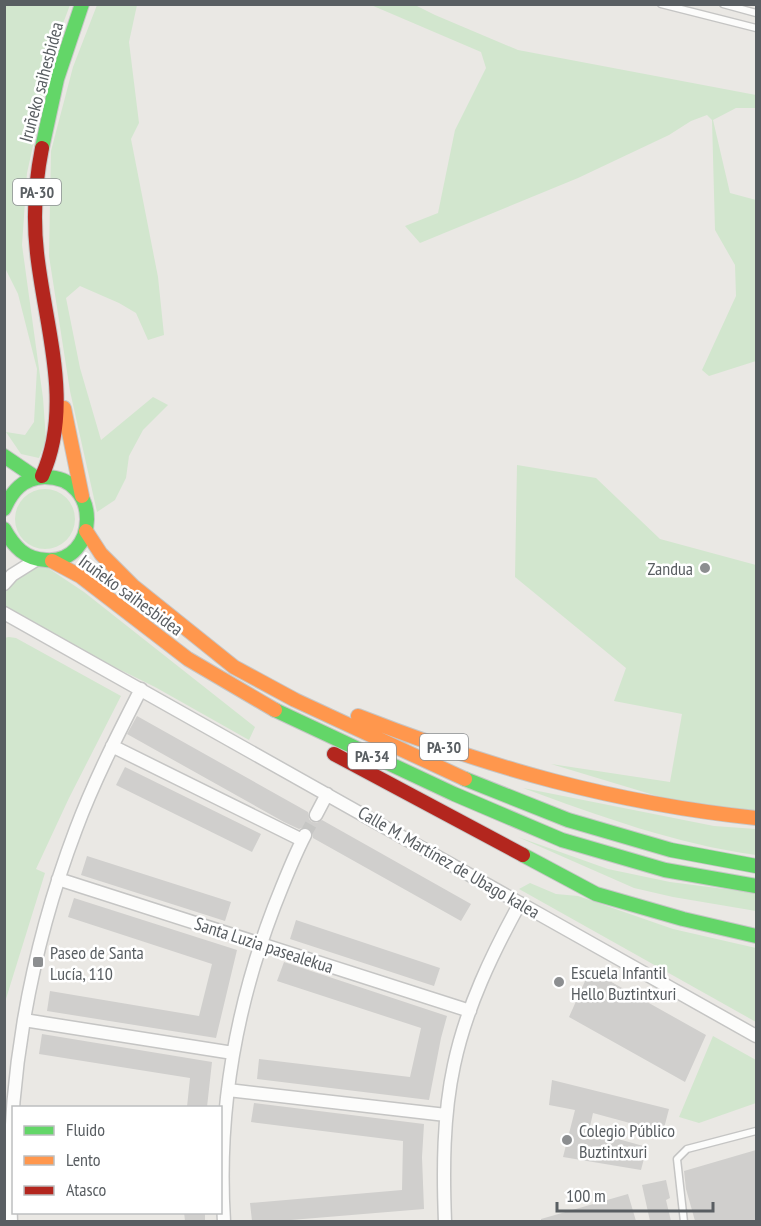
<svg xmlns="http://www.w3.org/2000/svg" width="761" height="1226" viewBox="0 0 761 1226" font-family="'PT Sans Narrow',sans-serif">
<rect width="100%" height="100%" fill="#eae8e4"/>
<path fill="#d2e6ce" d="M4,5H70L56,42L27,173L22,245L43,398L46,440L39,458L21,454L6,432L25,435L34,422L37,369L18,294L5,268Z
M97,5H137L129,42L139,123L131,139L158,277L164,335L148,340L136,313L119,303L80,286L66,298L80,368L101,440L153,397L168,405L143,430L129,456L126,478L115,500L97,512L70,391L49,256L51,151L73,67Z
M371,5H415L435,15L518,50L756,95V108H736L713,120L730,193L756,200V361L709,376L702,370L736,296L735,265L715,230L712,120L707,115L691,121L669,135L578,178L420,243L405,226L438,213L455,130L486,68L481,52Z
M517,465L596,478L660,539L756,565V817L720,815L551,764L670,782L682,714L614,701L626,668L515,577Z
M15 519a30 30 0 1 1 60 0a30 30 0 1 1-60 0Z
M36,560L84,592L255,727L249,740L155,687L5,613V584Z
M9,637L16,638L121,696L69,798L36,869L45,873L5,1002L4,638Z
M523,788L714,826L756,829V855C676,844 599,816 523,788Z
M518,837L608,869L670,882L756,893V911L673,897L634,888Z
M530,883L556,894L578,896L673,929L756,948V1022L519,889Z
M713,1036L756,1060V1103L699,1123L679,1117Z"/>
<path fill="#d0cfcd" d="M137,716L308,812L309,819L312,822L317,823L322,820L471,904L461,921L313,838L312,831L309,828L304,827L299,829L284,822L127,734Z
M125,767L261,834L252,852L116,785Z
M87,856L231,902L225,921L81,875Z
M74,898L237,950L216,1038L47,1011L50,991L199,1016L212,964L68,917Z
M296,920L440,968L434,986L290,939Z
M284,962L447,1016L441,1038L429,1100L257,1079L259,1059L410,1077L421,1028L277,981Z
M590,970L706,1035L685,1082L569,1017Z
M42,1034L212,1062L207,1107H187L190,1078L39,1054Z
M552,1080L669,1109L663,1132L593,1113L589,1131L647,1147L641,1170L563,1157L575,1110L549,1105Z
M254,1103L424,1124L422,1157L424,1209L279,1221H252L250,1203L402,1190L403,1141L251,1122Z
M756,1150V1221H695L686,1189L684,1171Z
M666,1180L670,1198L666,1200L671,1221H650L642,1185Z
M628,1194L636,1221H541V1219Z
M184,1212H205V1221H185Z"/>
<g fill="none" stroke-linecap="round" stroke-linejoin="round">
<path stroke="#c6c6c4" stroke-width="12" stroke-dasharray="12 6" stroke-linecap="butt" d="M305,835L316,815"/>
<g stroke="#c5c5c4" stroke-width="9">
<path id="lane" d="M661,4L756,28
M723,4L756,13
M684,1222L677,1159L687,1149L756,1131"/>
</g>
<g stroke="#c5c5c4" stroke-width="15">
<path id="street" d="M4,584L12,575L36,560
M4,613L756,1036
M112,746L302,840
M316,815L327,794
M58,879L470,1011
M24,1020L233,1053
M228,1090L446,1115
M11,1222C5,1088 29,953 76,829C94,781 118,734 141,689
M224,1222C217,1112 235,1009 274,907C284,882 293,858 305,835
M445,1222C443,1170 443,1116 454,1065C466,1008 492,954 520,903"/>
</g>
<g stroke="#c6c6c6" stroke-width="16">
<path id="fast" d="M42,148L57,79L82,4
M4,456L35,477
M4,509C12,491 23,478 44,477C103,476 99,564 46,560C25,559 14,547 4,529
M275,710L454,794L562,840L665,870L756,886
M465,779L568,820L671,850L756,866
M523,855L596,894L683,919L756,936"/>
</g>
<g stroke="#c6c6c6" stroke-width="16">
<path id="slow" d="M64,408L82,496
M86,531L101,554L133,586L234,667L295,700L465,779
M52,561L80,576L188,659L275,710
M358,716C491,768 613,803 756,818"/>
</g>
<g stroke="#c6c6c6" stroke-width="16">
<path id="jam" d="M42,148C35,183 33,218 37,253C45,327 74,405 42,476
M334,754L523,855"/>
</g>
<use href="#lane" stroke="#fcfcfb" stroke-width="6"/>
<use href="#street" stroke="#fcfcfb" stroke-width="12"/>
<use href="#fast" stroke="#63d668" stroke-width="14"/>
<use href="#slow" stroke="#ff974d" stroke-width="14"/>
<use href="#jam" stroke="#b3261e" stroke-width="14"/>
</g>
<g fill="#8c8e90" stroke="#fff" stroke-width="2">
<circle cx="705" cy="568" r="6"/>
<rect x="32" y="956" width="12" height="12" rx="3"/>
<circle cx="559" cy="982" r="6"/>
<circle cx="567" cy="1140" r="6"/>
</g>
<g text-anchor="middle" dominant-baseline="central" stroke-width="5" stroke-linejoin="round" paint-order="stroke">
<g fill="#fff" stroke="#8b8e91" stroke-width="1.5">
<rect x="13" y="179" width="48" height="26" rx="4.5"/>
<rect x="420" y="734" width="48" height="26" rx="4.5"/>
<rect x="348" y="743" width="48" height="26" rx="4.5"/>
</g>
<g font-size="16" font-weight="bold" fill="#595e62">
<text x="37" y="192">PA-30</text>
<text x="444" y="747">PA-30</text>
<text x="372" y="756">PA-34</text>
</g>
<g font-size="18" fill="#595e62" stroke="#fff">
<text transform="translate(41 82) rotate(-75)">Iruñeko saihesbidea</text>
<text transform="translate(131 595) rotate(36)">Iruñeko saihesbidea</text>
<text transform="translate(449 862) rotate(30)">Calle M. Martínez de Ubago kalea</text>
<text transform="translate(264 945) rotate(18)">Santa Luzia pasealekua</text>
</g>
<g font-size="18" fill="#595e62" stroke="#fff" text-anchor="start">
<text x="693" y="568" text-anchor="end">Zandua</text>
<text x="50" y="952">Paseo de Santa<tspan x="50" dy="21">Lucía, 110</tspan></text>
<text x="571" y="972">Escuela Infantil<tspan x="571" dy="21">Hello Buztintxuri</tspan></text>
<text x="579" y="1130">Colegio Público<tspan x="579" dy="21">Buztintxuri</tspan></text>
</g>
</g>
<rect width="761" height="1226" fill="none" stroke="#595e62" stroke-width="12"/>
<rect x="12" y="1106" width="210" height="108" fill="#ffffff" stroke="#bdbfc0" stroke-width="1.5"/>
<rect x="24" y="1126" width="30" height="9" fill="#63d668" stroke="#bdbfc0" stroke-width="1.5"/>
<text x="66" y="1136" font-size="18" fill="#595e62">Fluido</text>
<rect x="24" y="1156" width="30" height="9" fill="#ff974d" stroke="#bdbfc0" stroke-width="1.5"/>
<text x="66" y="1166" font-size="18" fill="#595e62">Lento</text>
<rect x="24" y="1186" width="30" height="9" fill="#b3261e" stroke="#bdbfc0" stroke-width="1.5"/>
<text x="66" y="1196" font-size="18" fill="#595e62">Atasco</text>
<path d="M557 1202v9h156v-9" fill="none" stroke="#595e62" stroke-width="3"/>
<text x="566" y="1202" font-size="18" fill="#595e62" stroke="#ffffff" stroke-width="4.5" paint-order="stroke">100 m</text>
</svg>
